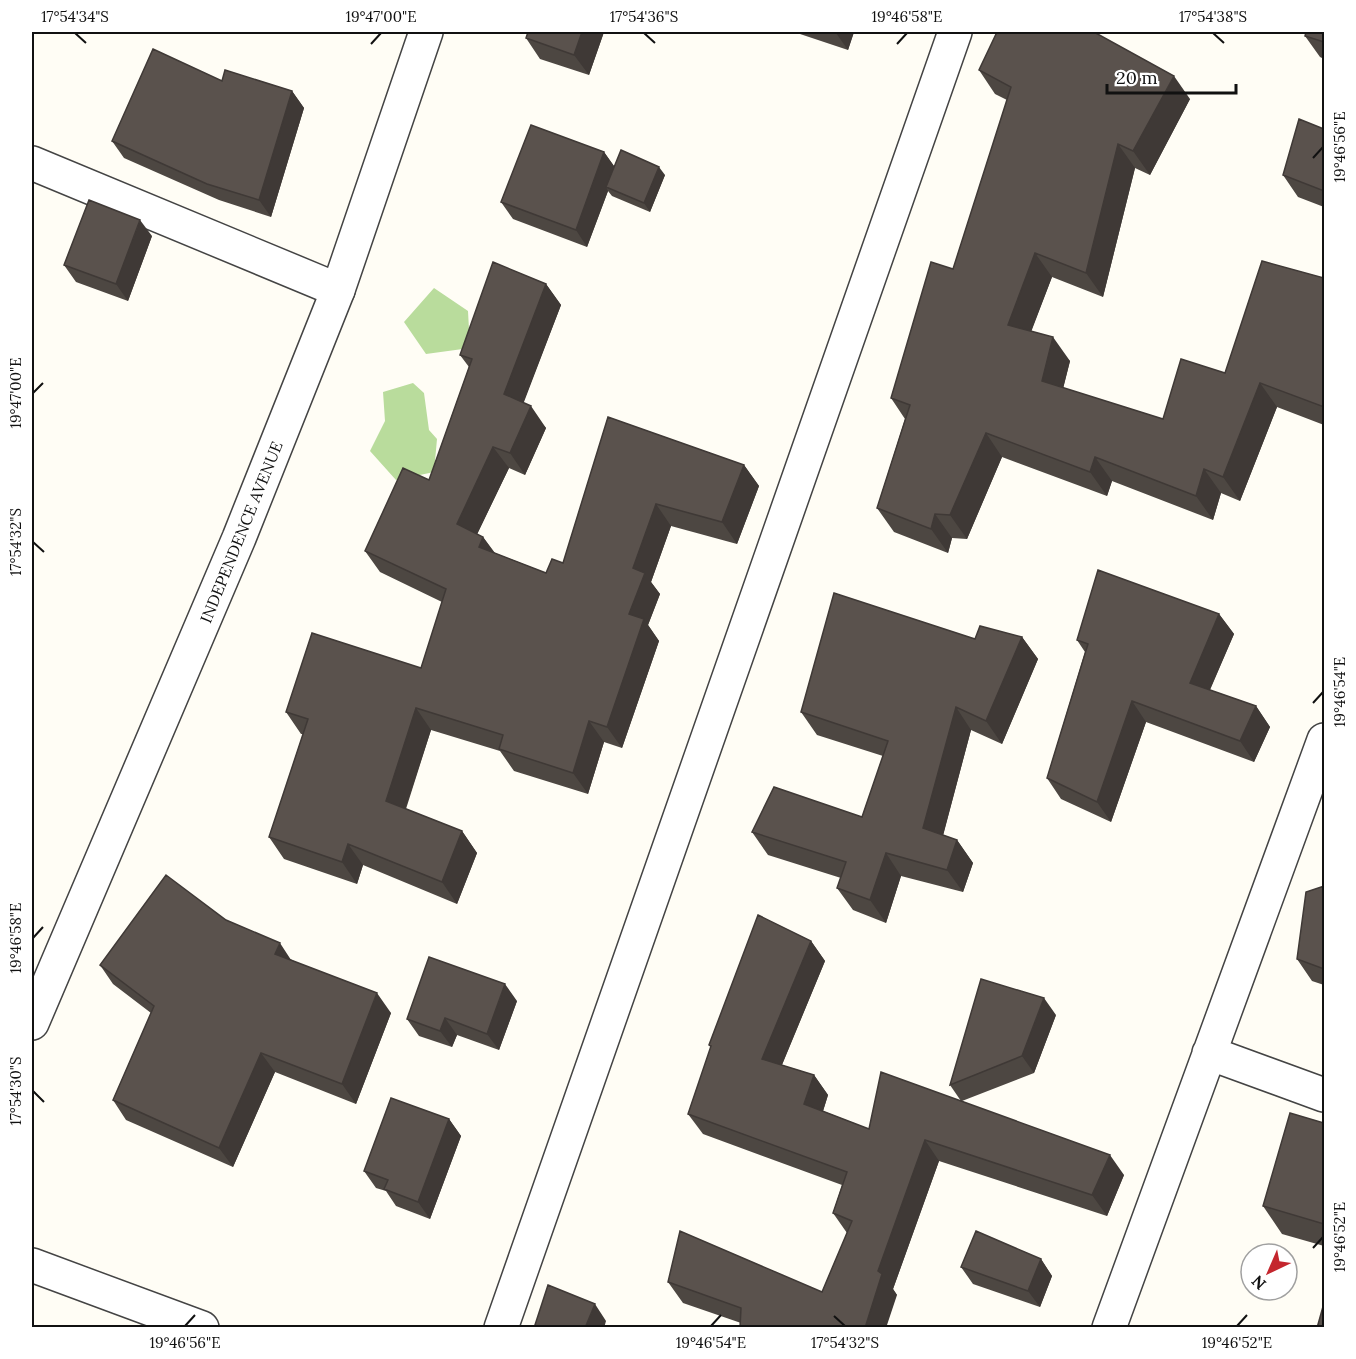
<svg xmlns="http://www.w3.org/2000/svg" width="1356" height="1359" viewBox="0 0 1356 1359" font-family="Lora,serif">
<rect width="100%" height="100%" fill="#fffdf5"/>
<path fill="#b9dc9c" d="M434,288L468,311L470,348L426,354L404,322Z
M413,383L424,393L429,430L437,439L434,472L396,480L370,451L385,421L383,392Z"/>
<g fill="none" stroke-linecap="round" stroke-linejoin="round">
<g stroke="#444" stroke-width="36">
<path id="minor" d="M32,163L338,290
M1209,1053L1324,1095
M501,1328L955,32
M1109,1328L1324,740"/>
</g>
<g stroke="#444" stroke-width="36">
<path id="tertiary" d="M32,1023L239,538L338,290L426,32
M32,1265L202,1328"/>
</g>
<use href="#minor" stroke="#fff" stroke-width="33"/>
<use href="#tertiary" stroke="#fff" stroke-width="33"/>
</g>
<path fill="#4d4742" d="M604,32L589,75L540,59L526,38Z
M794,32H854L848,50Z
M1324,32V59L1320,57L1305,36Z
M979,70L1190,99L1150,175L1135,168L1103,297L1052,277L1031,331L1070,361L1063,388L1163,419L1225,373L1324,278V425L1277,407L1240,501L1221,493L1213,520L1112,481L1107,496L1002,457L967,539L952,538L948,553L894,532L877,508L905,419L891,398L953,269L1007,100L995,94Z
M222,81L292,91L304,108L271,217L219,200L124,158L112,141Z
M1324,129V207L1298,197L1283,175Z
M604,152L614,166L665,175L650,212L612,196L608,191L587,247L513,219L501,202Z
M152,236L128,301L76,282L64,265Z
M546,284L561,305L523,403L546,428L525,475L509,468L477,534L483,537L495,553L546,573L563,563L608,417L744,465L759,486L737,544L671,526L651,582L660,594L648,625L659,641L622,748L604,742L588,794L514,771L500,751L431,730L406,809L462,831L477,853L457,904L363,865L357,884L284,859L269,837L303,734H301L286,712L421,668L442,602L380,572L365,551L429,480L469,367L460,355Z
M1219,614L1234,634L1210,690L1256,706L1270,727L1254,762L1146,722L1111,822L1061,799L1047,778L1085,652L1077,640Z
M1022,637L1038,659L1002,744L971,730L943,835L957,840L973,863L963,892L901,876L886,923L853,910L837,888L841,878L768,855L752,832L862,817L883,756L817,735L801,712L975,639Z
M1324,886V985L1312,981L1297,959Z
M226,920L292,960L391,1013L356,1104L275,1072L233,1167L126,1120L113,1100L151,1013L113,984L100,965Z
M811,941L825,961L782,1065L814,1075L828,1095L823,1111L869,1129L961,1101L950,1085L1056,1015L1034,1073L962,1101L1124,1175L1107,1216L939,1161L893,1289L897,1295L741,1323L683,1303L668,1282L822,1292L847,1233L833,1213L842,1185L703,1134L688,1114L711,1048L709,1045Z
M517,1001L499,1050L457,1035L452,1047L419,1036L407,1019Z
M449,1119L461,1136L430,1219L396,1206L386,1191L376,1188L364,1171Z
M1324,1123V1246L1282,1234L1263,1206Z
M1041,1259L1052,1276L1040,1307L973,1284L961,1267Z"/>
<path fill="#3f3936" d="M582,32H604L589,75L574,55Z
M837,32H854L848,50L836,33Z
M1174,76L1190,99L1150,175L1133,151Z
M292,91L304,108L271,217L259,200Z
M1118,144L1135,168L1103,297L1086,273Z
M604,152L616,169L606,187L608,191L587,247L576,230Z
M659,167L665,175L650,212L644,203Z
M140,220L152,236L128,301L116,284Z
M1035,253L1052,277L1025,348L1008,325Z
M546,284L561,305L519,415L504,394Z
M1053,337L1070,361L1059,405L1042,381Z
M1260,383L1277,407L1240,501L1223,477Z
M531,406L546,428L525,475L510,453Z
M986,433L1002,457L967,539L950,515Z
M493,447L509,468L472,545L457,524Z
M1095,457L1112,481L1107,496L1090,472Z
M744,465L759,486L737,544L722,522Z
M1204,469L1221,493L1213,520L1196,496Z
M656,504L671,526L651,582L660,594L648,625L659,641L622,748L607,727L629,614L633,568Z
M935,514L952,538L948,553L931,529Z
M483,537L498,558L479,547Z
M1219,614L1234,634L1204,703L1190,683Z
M1022,637L1038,659L1002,744L986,721Z
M1132,701L1146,722L1111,822L1097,802Z
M1256,706L1270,727L1254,762L1240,741Z
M956,707L971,730L939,851L923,828Z
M416,708L431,730L401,822L386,801Z
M589,721L604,742L588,794L573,773Z
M462,831L477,853L457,904L442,882Z
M957,840L973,863L963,892L947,870Z
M348,844L363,865L357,884L342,862Z
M886,853L901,876L886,923L870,900Z
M811,941L825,961L776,1079L762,1059Z
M280,943L293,963L275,954Z
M505,984L517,1001L499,1050L487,1034Z
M377,993L391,1013L356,1104L342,1084Z
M1044,998L1056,1015L1034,1073L1022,1056Z
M445,1018L457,1035L452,1047L440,1031Z
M261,1053L275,1072L233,1167L219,1148Z
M814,1075L828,1095L819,1124L804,1104Z
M449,1119L461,1136L430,1219L418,1202Z
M925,1140L939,1161L893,1289L897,1295L886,1328H865L878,1271Z
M1110,1155L1124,1175L1107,1216L1092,1195Z
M1041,1259L1052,1276L1040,1307L1028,1291Z
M595,1304L606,1321L604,1328H585Z"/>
<path fill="#5a524d" stroke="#3f3936" stroke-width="1.5" d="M528,32H582L574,55L526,38Z
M997,32H1094L1174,76L1133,151L1118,144L1086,273L1035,253L1008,325L1053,337L1042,381L1163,419L1181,359L1225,373L1262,261L1324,278V407L1260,383L1223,477L1204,469L1196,496L1095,457L1090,472L986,433L950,515L935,514L931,529L877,508L910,405L891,398L931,262L953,269L1011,87L979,70Z
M1306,32H1324V42L1305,36Z
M153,49L222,81L225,70L292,91L259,200L207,184L112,141Z
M1299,119L1324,129V191L1283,175Z
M531,125L604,152L576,230L501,202Z
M621,150L659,167L644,203L606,187Z
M89,200L140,220L116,284L64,265Z
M493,262L546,284L504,394L531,406L510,453L493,447L457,524L483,537L479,547L546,573L552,559L563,563L608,417L744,465L722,522L656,504L633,568L645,573L629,614L644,619L607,727L589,721L573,773L499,749L503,735L416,708L386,801L462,831L442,882L348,844L342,862L269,837L308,719L286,712L312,633L421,668L446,589L365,551L403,468L429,480L472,359L460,355Z
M1098,570L1219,614L1190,683L1256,706L1240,741L1132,701L1097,802L1047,778L1088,644L1077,640Z
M834,593L975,639L980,626L1022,637L986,721L956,707L923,828L957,840L947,870L886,853L870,900L837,888L846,862L752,832L774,787L862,817L888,741L801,712Z
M166,875L226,920L280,943L275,954L377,993L342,1084L261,1053L219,1148L113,1100L154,1006L100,965Z
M1324,886V969L1297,959L1306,892Z
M758,915L811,941L762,1059L814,1075L804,1104L869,1129L881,1072L1110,1155L1092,1195L925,1140L878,1271L882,1274L865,1328H740L741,1308L668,1282L680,1231L822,1292L852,1221L833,1213L847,1172L688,1114L711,1046L709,1045Z
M429,957L505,984L487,1034L445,1018L440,1031L407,1019Z
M981,979L1044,998L1022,1056L950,1085Z
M391,1098L449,1119L418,1202L384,1189L388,1180L364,1171Z
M1290,1113L1324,1123V1224L1263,1206Z
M976,1231L1041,1259L1028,1291L961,1267Z
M548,1285L595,1304L585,1328H534Z
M1324,1303V1328H1317Z"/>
<path fill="none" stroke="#111" stroke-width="2" d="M75,33L86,43M644,33L655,43M1213,33L1224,43M371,44L381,33M897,44L907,33M1313,158L1323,147M33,393L43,383M33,542L44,552M1313,703L1323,692M33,938L43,927M33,1091L44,1102M1313,1248L1323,1237M834,1316L845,1326M185,1326L195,1315M711,1326L721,1315M1237,1326L1247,1315"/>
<g text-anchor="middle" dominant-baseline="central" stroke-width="6" stroke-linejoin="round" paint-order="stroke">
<g font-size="16" fill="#111" stroke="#fff">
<text transform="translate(241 532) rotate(-68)">INDEPENDENCE AVENUE</text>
</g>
</g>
<rect width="1356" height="1359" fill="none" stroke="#ffffff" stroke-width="66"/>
<g transform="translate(1269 1272) rotate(224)"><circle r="28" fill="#ffffff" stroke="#a0a0a0" stroke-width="1.5"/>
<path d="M0-4.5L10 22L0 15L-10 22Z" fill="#c4262e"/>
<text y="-9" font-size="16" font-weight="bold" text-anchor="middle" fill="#111111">N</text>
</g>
<path d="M1107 84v9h129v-9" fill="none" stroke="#111111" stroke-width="3"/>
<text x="1116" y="84" font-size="18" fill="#111111" stroke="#ffffff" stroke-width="4.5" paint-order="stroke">20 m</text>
<rect x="33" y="33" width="1290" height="1293" fill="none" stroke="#111" stroke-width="2"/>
<g font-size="15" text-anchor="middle" fill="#111">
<text x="75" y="22">17°54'34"S</text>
<text x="381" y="22">19°47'00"E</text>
<text x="644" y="22">17°54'36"S</text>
<text x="907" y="22">19°46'58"E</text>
<text x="1213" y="22">17°54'38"S</text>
<text transform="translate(1340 147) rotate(-90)" y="5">19°46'56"E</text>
<text transform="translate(16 393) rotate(-90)" y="5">19°47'00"E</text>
<text transform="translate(16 542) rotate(-90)" y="5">17°54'32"S</text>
<text transform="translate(1340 692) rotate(-90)" y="5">19°46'54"E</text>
<text transform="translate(16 938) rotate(-90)" y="5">19°46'58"E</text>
<text transform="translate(16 1091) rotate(-90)" y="5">17°54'30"S</text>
<text transform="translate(1340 1237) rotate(-90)" y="5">19°46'52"E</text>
<text x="185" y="1348">19°46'56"E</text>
<text x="711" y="1348">19°46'54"E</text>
<text x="845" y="1348">17°54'32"S</text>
<text x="1237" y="1348">19°46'52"E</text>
</g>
</svg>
